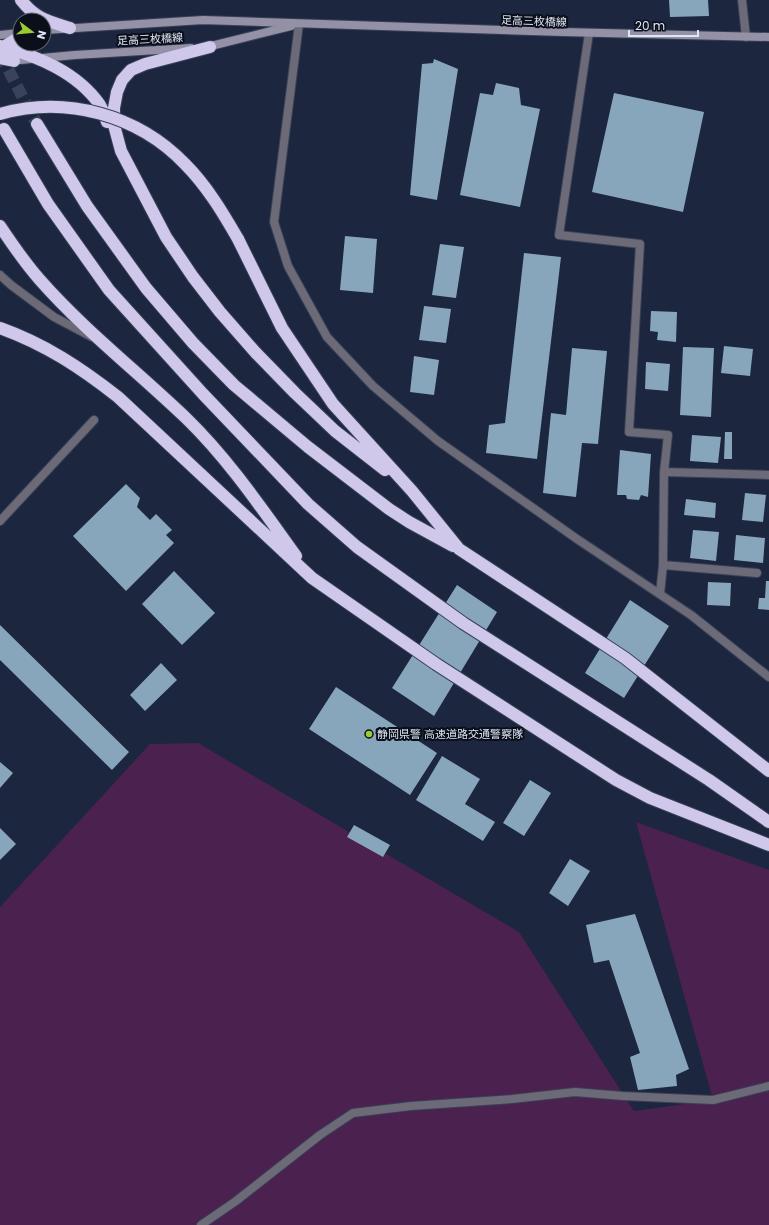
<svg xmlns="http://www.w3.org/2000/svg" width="769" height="1225" viewBox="0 0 769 1225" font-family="Poppins,'Noto Sans JP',sans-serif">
<rect width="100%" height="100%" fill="#1c263e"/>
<path fill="#4a214f" d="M198,743L519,932L634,1111L713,1100L636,822L769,870V1225H0V907L150,744Z"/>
<path fill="#87a6bc" d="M669,0H708L709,16L670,17Z
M434,59L458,69L437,200L410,195L422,64L433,63Z
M496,83L519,88L521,105L540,109L520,207L460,195L480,93L493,95Z
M614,93L704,112L683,212L592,192Z
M345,236L377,239L373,293L340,290Z
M440,244L464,247L456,298L432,295Z
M524,253L561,257L537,459L486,453L489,425L505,423Z
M424,306L451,309L446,343L419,340Z
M651,311L677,312L676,342L657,340L658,332L650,331Z
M724,346L753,349L750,376L721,373Z
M683,347L714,348L711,417L680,415Z
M572,348L607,351L598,444L582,443L576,497L543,493L551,413L566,415Z
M414,356L439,360L434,395L410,392Z
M646,362L670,364L668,391L645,389Z
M725,432H732V459H724Z
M692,435L721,437L718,463L690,461Z
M620,450L651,454L648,497L641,495L639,500L627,499L626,495H617Z
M126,484L140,498L137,507L150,520L156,514L172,530L166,535L174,543L126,591L73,536Z
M745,493L766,495L763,522L742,520Z
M686,499L716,503L715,518L684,515Z
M693,530L719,532L716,561L690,558Z
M736,535L765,538L763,563L734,560Z
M174,571L215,613L182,645L142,604Z
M766,581H769V610L758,609L759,598H765Z
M708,582L731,583L730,606L707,605Z
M457,585L497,612L434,716L392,688Z
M630,600L669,626L624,698L585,673Z
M0,625L129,752L112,770L0,660Z
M161,663L177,680L145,711L130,695Z
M336,687L437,753L410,795L309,729Z
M442,756L480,779L465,804L495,822L483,841L416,800Z
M0,762L13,773L0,788Z
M530,780L551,793L524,836L503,823Z
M354,825L390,845L383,857L347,837Z
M0,828L16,844L0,860Z
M570,859L590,871L568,906L549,893Z
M635,914L689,1069L676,1075L677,1086L638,1090L630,1057L640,1053L609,960L594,963L586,925Z"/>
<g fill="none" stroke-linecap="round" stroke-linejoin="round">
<path stroke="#394359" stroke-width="12" stroke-dasharray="12 6" stroke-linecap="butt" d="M0,54L37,124"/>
<g stroke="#374158" stroke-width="10">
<path id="service" d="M0,275L11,285L54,317L92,337
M201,1225L236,1201L320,1135L353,1113L411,1106L512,1099L575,1092L623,1096L713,1100L769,1086"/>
</g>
<g stroke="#374158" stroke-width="10">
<path id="minor" d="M299,24L274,222L288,266L327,337L373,386L438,441L577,539L691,615L769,677
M589,33L559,235L640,244L629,432L668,435L664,472L663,565L660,594
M664,472L769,475
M0,521L94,420
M663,565L757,573"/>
</g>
<g stroke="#374158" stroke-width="10">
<path id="tertiary" d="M742,0L746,37"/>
</g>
<g stroke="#374158" stroke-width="10">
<path id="secondary" d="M44,30L203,20L563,32L769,37
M0,35L20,33
M207,47L291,26
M9,61L75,55L191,48"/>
</g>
<g stroke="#374158" stroke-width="14">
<path id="motorway" d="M21,0C36,19 48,21 70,28
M0,46C37,56 77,72 100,105C103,110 105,116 107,122
M210,47L145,64L131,70L122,80L117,92L114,108V125L121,151L166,237L193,277L220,312L256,353L295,393L335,431L385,470
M0,49L20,37
M0,58L14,61
M37,124L87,206L146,288L193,343L234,385L308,447L389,509L409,522L453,546
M4,129L48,204L109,290L203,394L308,504L357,547L463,623L709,780L769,822
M0,226C12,244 25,263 40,280C84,330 138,372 187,419C229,460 262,509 296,556
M238,239L282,328L333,404L412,491L459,549L625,658L769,771
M0,328C45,344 81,368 118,397L312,578L436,664L616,780L650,798L769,845"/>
</g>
<use href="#service" stroke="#6c6a77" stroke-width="8"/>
<use href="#minor" stroke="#6c6a77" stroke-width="8"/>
<use href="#tertiary" stroke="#6c6a77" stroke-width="8"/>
<use href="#secondary" stroke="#9490a5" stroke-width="8"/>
<use href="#motorway" stroke="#cfc8ea" stroke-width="12"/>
<g stroke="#374158" stroke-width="14" stroke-linecap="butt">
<path id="motorway-bridge" d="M0,114C66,95 138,115 185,164C207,186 223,213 238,239"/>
</g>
<use href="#motorway-bridge" stroke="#cfc8ea" stroke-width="12"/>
</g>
<circle fill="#9cca32" stroke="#0b0f1a" stroke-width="1.5" cx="369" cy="734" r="4"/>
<g text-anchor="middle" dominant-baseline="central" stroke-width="4" stroke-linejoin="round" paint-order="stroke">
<g font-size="11" fill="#dee5f5" stroke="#0b0f1a">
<text transform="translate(534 21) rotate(2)">足高三枚橋線</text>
<text transform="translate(150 39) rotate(-3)">足高三枚橋線</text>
</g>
<g font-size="11" fill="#dee5f5" stroke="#0b0f1a" text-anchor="start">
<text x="377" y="734">静岡県警 高速道路交通警察隊</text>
</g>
</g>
<g transform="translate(32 32) rotate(106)"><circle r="19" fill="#0b0f1a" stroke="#5f6572"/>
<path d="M0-3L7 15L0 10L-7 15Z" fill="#9cca32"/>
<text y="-6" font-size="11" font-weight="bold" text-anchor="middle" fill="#dee5f5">N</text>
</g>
<path d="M629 30v6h69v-6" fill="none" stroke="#dee5f5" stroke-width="2"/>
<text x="635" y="30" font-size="12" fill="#dee5f5" stroke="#0b0f1a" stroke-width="3" paint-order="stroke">20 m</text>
</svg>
